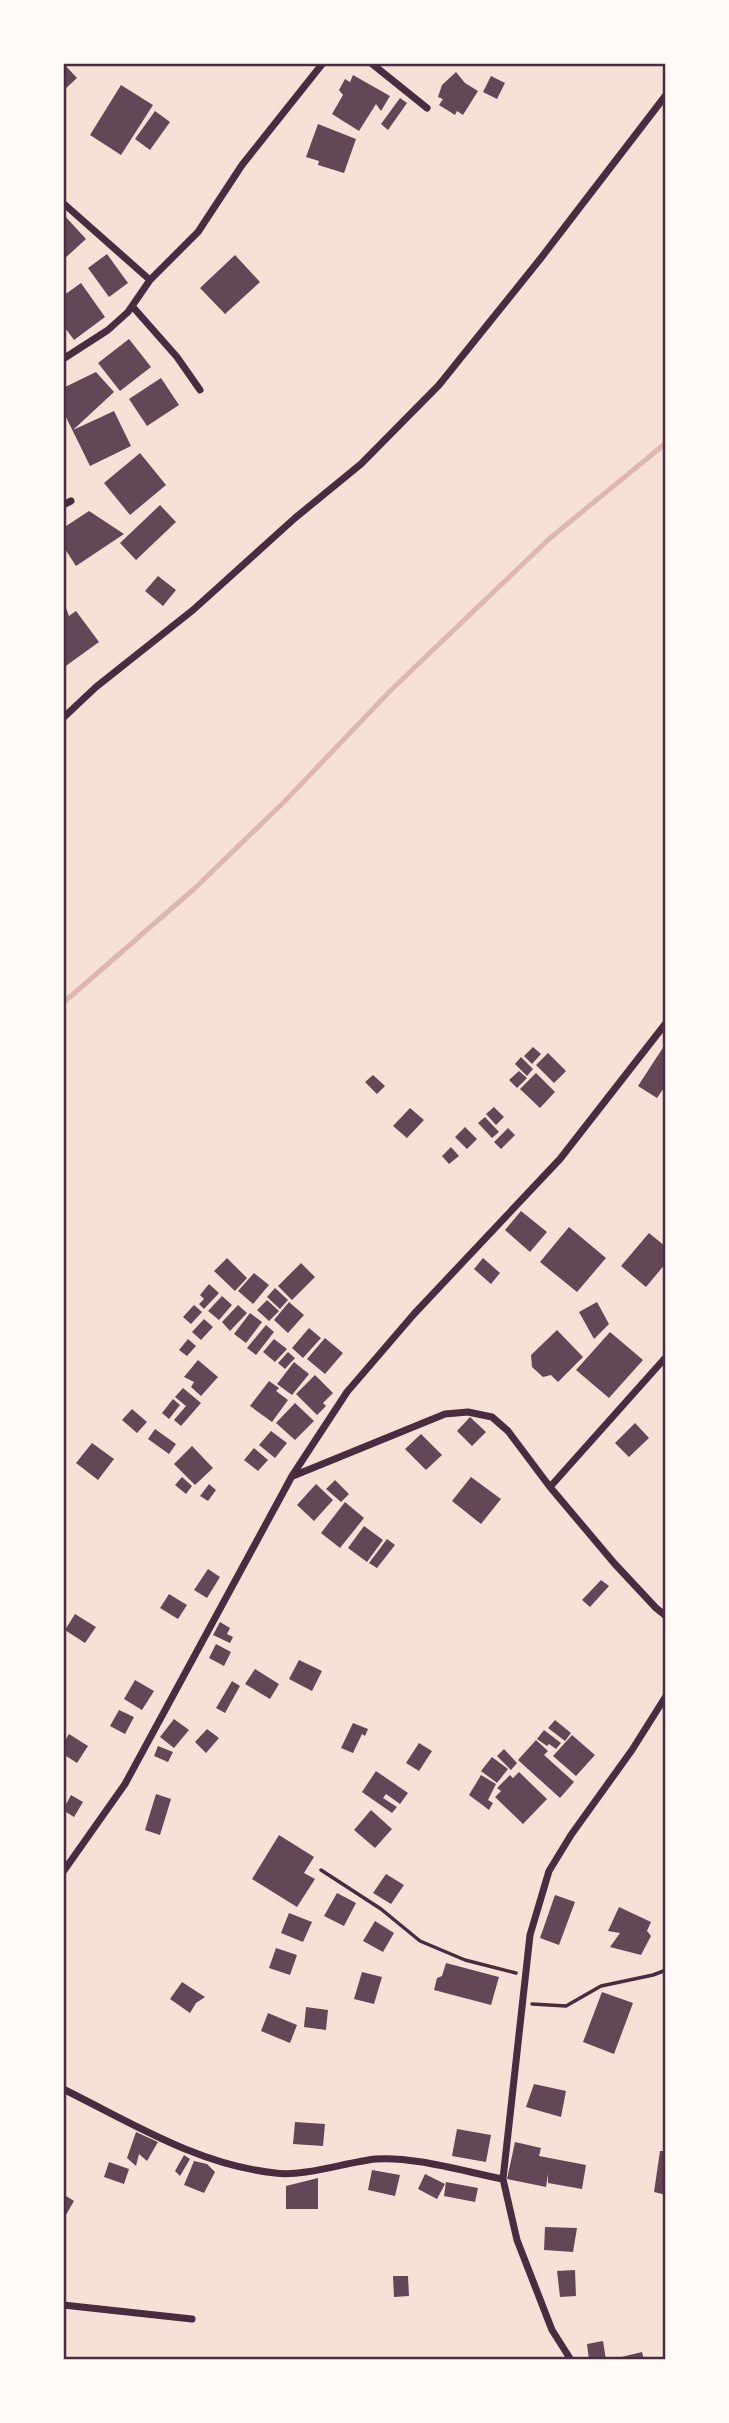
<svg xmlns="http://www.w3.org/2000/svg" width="729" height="2423" viewBox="0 0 729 2423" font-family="Manrope,sans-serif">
<rect width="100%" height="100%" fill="#f7e1d7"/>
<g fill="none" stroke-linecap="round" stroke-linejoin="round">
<path stroke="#dcb8b0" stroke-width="5" d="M63,1003L194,889L284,802L390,691L549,539L666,443"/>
</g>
<path fill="#644757" d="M63,63L77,78L63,91Z
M456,72L465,83L478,91L463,115L457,111L455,115L439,105L443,99L438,97L442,85Z
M353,75L390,96L381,111L376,104L359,131L332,114L343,95L339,90L345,79L350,82Z
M491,76L505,83L497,99L483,92Z
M121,85L153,105L121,155L90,135Z
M400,98L407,103L388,130L381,124Z
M155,111L170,122L150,150L135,139Z
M318,124L356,139L344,173L318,165L319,161L306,157Z
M63,214L86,239L63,260Z
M107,254L128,283L109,297L88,268Z
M235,255L260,282L225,314L200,288Z
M81,283L105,317L74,340L63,325V296Z
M129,339L151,367L120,391L98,363Z
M96,372L114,392L73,430L114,411L131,446L90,466L63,411V388Z
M161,378L179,405L147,426L129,399Z
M140,453L166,485L130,515L104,483Z
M160,505L176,522L136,560L120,543Z
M89,511L124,534L76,566L63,546V528Z
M158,576L176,590L163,606L145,591Z
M66,608L69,616L76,611L99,642L63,668V610Z
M666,1043V1085L657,1098L638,1086Z
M533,1047L541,1054L532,1064L524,1056Z
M548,1053L566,1071L554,1083L536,1065Z
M521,1057L533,1069L527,1076L515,1064Z
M519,1071L527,1078L517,1088L509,1080Z
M536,1073L555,1092L540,1108L520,1089Z
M373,1075L385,1086L377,1094L365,1082Z
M494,1107L504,1117L496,1125L486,1114Z
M410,1108L424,1120L407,1138L393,1126Z
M485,1117L499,1132L492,1138L478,1123Z
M465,1127L477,1139L467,1149L455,1137Z
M508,1128L515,1135L501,1149L494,1142Z
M451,1147L459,1156L449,1164L442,1156Z
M521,1211L547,1232L530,1252L505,1230Z
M569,1227L606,1258L577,1292L540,1262Z
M649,1233L666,1247V1263L646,1287L621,1266Z
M227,1258L247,1278L235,1291L214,1271Z
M483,1258L500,1273L491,1284L474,1269Z
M301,1263L315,1277L292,1300L278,1286Z
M254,1273L269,1285L253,1304L238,1291Z
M209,1284L219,1293L204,1309L199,1304L204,1299L200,1295Z
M275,1288L288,1300L280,1309L267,1297Z
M222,1296L232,1305L219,1320L208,1311Z
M267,1300L279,1311L269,1321L257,1310Z
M289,1302L304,1315L288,1333L274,1320Z
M597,1302L609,1324L594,1339L579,1312Z
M194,1305L202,1312L191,1324L183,1317Z
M238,1305L247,1313L230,1331L222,1322Z
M250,1313L262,1322L246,1343L234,1334Z
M204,1319L213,1327L201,1340L192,1332Z
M266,1325L274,1332L256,1355L247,1348Z
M309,1328L321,1338L303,1358L292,1348Z
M557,1330L583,1357L558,1382L551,1375L543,1377L532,1367L531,1355Z
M610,1332L643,1360L609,1398L576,1370Z
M325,1338L343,1353L325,1374L307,1359Z
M188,1339L196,1346L187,1356L179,1350Z
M274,1339L287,1349L275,1362L263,1352Z
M288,1352L295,1358L285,1369L278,1363Z
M198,1360L218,1377L201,1396L191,1387L194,1382L184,1377Z
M294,1362L309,1374L292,1395L277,1384Z
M315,1375L333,1393L323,1403L326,1406L317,1415L296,1394Z
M269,1381L279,1388L276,1391L288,1400L272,1422L250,1406Z
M183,1388L201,1403L181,1426L174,1420L186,1406L175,1397Z
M173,1399L180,1405L169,1419L162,1413Z
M295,1403L314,1421L295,1440L276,1423Z
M132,1409L147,1422L137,1433L122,1420Z
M470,1417L486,1432L472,1446L457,1431Z
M635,1423L649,1438L629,1457L615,1443Z
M155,1429L176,1444L169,1454L148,1439Z
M271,1431L287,1443L275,1458L259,1445Z
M421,1434L442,1455L426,1470L405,1449Z
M92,1443L114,1459L98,1480L76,1463Z
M192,1446L213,1468L195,1485L174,1464Z
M254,1448L268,1460L258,1471L244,1460Z
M182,1477L192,1486L186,1494L175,1485Z
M471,1477L501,1499L481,1524L452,1501Z
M335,1480L349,1494L341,1502L326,1489Z
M209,1484L216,1490L208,1501L200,1496Z
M316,1484L333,1500L314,1521L297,1505Z
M345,1502L364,1518L340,1548L321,1533Z
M364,1526L383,1540L367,1562L348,1548Z
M387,1539L395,1545L377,1568L369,1563Z
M208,1569L220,1577L207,1598L194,1590Z
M601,1580L609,1586L590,1607L582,1600Z
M169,1594L187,1605L178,1619L160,1608Z
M75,1614L96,1627L85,1643L65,1630Z
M220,1622L230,1628L227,1634L233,1637L230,1643L213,1635Z
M216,1644L231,1652L224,1666L209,1658Z
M299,1660L322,1671L312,1691L289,1679Z
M255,1669L279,1684L270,1699L245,1684Z
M135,1680L154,1691L142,1710L124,1699Z
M232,1681L240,1686L225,1713L216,1708Z
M119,1710L134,1717L125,1734L110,1726Z
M174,1719L189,1730L174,1748L160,1737Z
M555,1720L571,1733L565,1741L548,1728Z
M353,1723L368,1729L365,1736L362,1734L353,1753L341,1748Z
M207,1729L219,1738L206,1753L195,1742Z
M544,1730L561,1743L556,1749L549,1744L547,1746L537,1739Z
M69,1734L88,1746L77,1763L63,1754V1744Z
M572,1735L595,1755L576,1776L553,1756Z
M536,1740L548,1751L544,1755L574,1782L560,1798L518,1760Z
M419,1743L432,1751L419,1771L406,1763Z
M158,1746L173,1752L168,1762L154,1756Z
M504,1749L517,1763L511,1770L497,1756Z
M492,1757L508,1769L497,1783L481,1771Z
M376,1771L408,1793L400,1804L386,1794L383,1798L397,1807L392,1813L362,1792Z
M519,1772L547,1799L523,1824L495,1797L501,1791L497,1788L510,1775L513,1778Z
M481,1775L496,1784L488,1800L493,1803L489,1810L469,1795Z
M156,1794L171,1799L160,1835L145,1830Z
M71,1795L83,1802L74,1817L63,1810Z
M371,1810L392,1829L375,1848L354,1830Z
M279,1835L314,1857L304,1873L315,1879L297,1907L252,1879Z
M386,1874L404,1885L391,1904L373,1893Z
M337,1893L356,1903L344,1926L324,1916Z
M555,1895L575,1902L559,1945L540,1938Z
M619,1907L651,1922L647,1931L651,1936L641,1955L610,1947L620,1933L608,1931Z
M289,1913L312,1922L303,1942L281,1933Z
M375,1921L394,1933L383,1952L363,1941Z
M276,1948L297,1955L290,1975L269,1968Z
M446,1963L499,1977L491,2005L434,1990L437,1978L442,1976Z
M362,1972L382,1977L374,2004L354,1999Z
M182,1982L205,1997L196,2003L190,2013L170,1999Z
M602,1992L633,2003L614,2054L583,2042Z
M306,2007L328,2010L326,2030L304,2027Z
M268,2013L297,2025L290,2043L261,2031Z
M534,2084L566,2091L561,2117L526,2107Z
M295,2122L325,2124L323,2146L293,2144Z
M457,2129L491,2135L486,2162L452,2156Z
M136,2132L158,2142L147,2161L139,2154L136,2166L127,2158Z
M515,2142L541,2148L539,2156L586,2165L582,2189L548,2183V2174L546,2187L507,2179Z
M660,2151H666V2195L654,2192Z
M184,2155L190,2159L180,2176L175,2171Z
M194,2161L207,2164L215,2172L204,2193L184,2185Z
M109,2162L129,2169L124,2184L104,2177Z
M372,2170L400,2175L395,2196L368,2190Z
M425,2174L445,2184L437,2199L418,2189Z
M318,2178V2209H286V2186Z
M446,2182L478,2188L475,2202L444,2196Z
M63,2194L74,2201L63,2220Z
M545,2227L577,2228L573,2252L544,2250Z
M575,2270L576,2296L560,2297L557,2271Z
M393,2276H408L409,2296L394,2297Z
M603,2341L606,2360H589L587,2344Z
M642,2352L644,2360H613V2359Z"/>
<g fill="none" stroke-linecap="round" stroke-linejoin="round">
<path stroke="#4a2c40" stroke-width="3.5" d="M321,1870L381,1909L420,1941L465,1960L516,1973
M532,2004L566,2006L601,1986L653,1975L666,1970"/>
<path stroke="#4a2c40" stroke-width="7" d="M371,63L427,108
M63,203L150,280
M132,306L177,357L200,390
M63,359L108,330L128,312L150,280L198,232L242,165L323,63
M63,505L71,501
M63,718L96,687L193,610L295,518L361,464L439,385L541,258L666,95
M293,1476L445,1414L468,1412L492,1417L508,1431L550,1487L614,1563L656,1608L666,1616
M550,1487L666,1357
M63,1872L125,1784L292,1476L347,1392L414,1314L560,1159L666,1023
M63,2089C132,2123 198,2165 275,2173C305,2177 346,2162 376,2159C413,2156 466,2172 503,2179
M63,2305L192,2319
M571,2360L552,2330L517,2240L503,2179L530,1935L549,1871L571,1835L632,1750L666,1696"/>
</g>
<rect width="729" height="2423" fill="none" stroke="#fffaf5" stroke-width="130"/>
<rect x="65" y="65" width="599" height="2293" fill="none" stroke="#4a2c40" stroke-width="2.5"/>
</svg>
